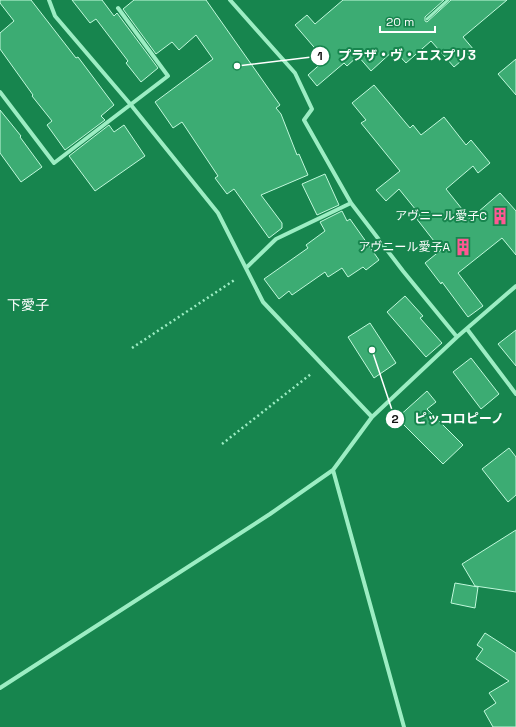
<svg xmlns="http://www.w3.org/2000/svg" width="516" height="727" viewBox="0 0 516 727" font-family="'Space Grotesk','Noto Sans JP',sans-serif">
<rect width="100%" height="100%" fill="#17854e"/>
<path fill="#3cac73" stroke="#c1f9dc" d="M0,0H31L76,58L78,57L114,105L101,116L105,120L65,150L47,125L52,121L32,96L33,95L0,49V33L14,21L0,3Z
M72,0H102L114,16L117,13L158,68L141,82L126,63L128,61L96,19L90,23Z
M134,0H206L280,105L276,108L281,114L297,155L299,154L308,175L261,195L282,223V228L269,238L234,189L227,194L215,178L218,176L182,122L173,128L155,102L213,59L196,35L179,50L172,42L156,54L123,9Z
M343,0H444L425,17V21L427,22L451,0H507L463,37L474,50L454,67L431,41L406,63L394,50L371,71L358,56L347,66L344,63L317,86L308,75L325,60L295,25L307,15L315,24Z
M516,59V95L498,74Z
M374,85L410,128L413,125L421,135L444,117L466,145L471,140L490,163L478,173L473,166L446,189L470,219L500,193L516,211V255L502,238L458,273L483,306L468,317L442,282L441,284L425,263L441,250L416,218L420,215L399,189L386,201L376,190L400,171L361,123L366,120L352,103Z
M0,110L21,136L20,137L42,167L21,182L0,153Z
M109,125L114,132L124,125L145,156L95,191L69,156Z
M325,174L339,205L317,215L302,184Z
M342,211L347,221L350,219L379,260L366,270L363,267L348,277L342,268L328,277L325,272L292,295L289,291L279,299L264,279L308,248L306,245L325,231L320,222Z
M405,296L423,316L420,318L442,343L426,357L387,312Z
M370,323L396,363L374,378L348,337Z
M516,330V366L498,344Z
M471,358L499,394L481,409L453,372Z
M427,391L436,402L427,409L463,445L443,464L397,418Z
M509,448L516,457V495L508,502L482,469Z
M516,530V592L475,586L462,564Z
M455,583L478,587L475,608L451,603Z
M485,633L516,653V727H493L484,711L496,703L489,693L509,681L476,659L483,649L477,645Z"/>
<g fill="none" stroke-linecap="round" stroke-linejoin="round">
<path stroke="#9cedc3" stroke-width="2.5" stroke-dasharray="2 3" stroke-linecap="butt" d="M132,348L236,279
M222,444L311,374"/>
<path stroke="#9cedc3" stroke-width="3" d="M427,19L448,0"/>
<path stroke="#9cedc3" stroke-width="4" d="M49,0L55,16L131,105L218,213L263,302L372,417
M230,0L295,73L312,109L304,120L351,203L403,271L457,337
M0,92L54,163L168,76L118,8
M246,268L276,239L351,203
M467,329L516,394
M333,470L404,727
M0,688L270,514L333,470L372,417L457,337L516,286"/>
</g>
<defs>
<g id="building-bare" transform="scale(1.38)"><path d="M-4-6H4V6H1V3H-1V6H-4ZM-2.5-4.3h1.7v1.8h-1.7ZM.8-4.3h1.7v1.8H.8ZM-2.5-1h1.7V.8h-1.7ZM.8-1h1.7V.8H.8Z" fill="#ff5893" stroke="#17854e" stroke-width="2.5" paint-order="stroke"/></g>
</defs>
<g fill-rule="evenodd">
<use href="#building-bare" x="500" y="216"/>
<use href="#building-bare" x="463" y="247"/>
</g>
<g text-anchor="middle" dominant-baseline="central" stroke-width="4" stroke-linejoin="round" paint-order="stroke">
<g font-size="12" fill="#fff" stroke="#17854e" text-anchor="end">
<text x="487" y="216">アヴニール愛子C</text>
<text x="450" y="247">アヴニール愛子A</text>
</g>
<g font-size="14" fill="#fff" stroke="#17854e">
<text x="28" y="305">下愛子</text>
</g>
</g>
<path fill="none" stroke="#fff" stroke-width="1.5" d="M237 66L320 56M372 350L395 419"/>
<g fill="#fff" stroke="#17854e" stroke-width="1.5">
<circle cx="237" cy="66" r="4"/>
<circle cx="372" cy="350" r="4"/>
<circle cx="320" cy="56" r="10"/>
<circle cx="395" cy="419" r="10"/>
</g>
<g font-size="12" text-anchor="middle" font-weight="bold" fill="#111">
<text x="320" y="60">1</text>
<text x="395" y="423">2</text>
</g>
<g font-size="13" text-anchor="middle" font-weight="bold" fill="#fff" stroke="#17854e" stroke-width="4" stroke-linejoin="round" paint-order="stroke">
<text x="407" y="60">プラザ・ヴ・エスプリ3</text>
<text x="459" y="423">ピッコロピーノ</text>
</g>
<path d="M380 26v6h55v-6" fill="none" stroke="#ffffff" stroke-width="2"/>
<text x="386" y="26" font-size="12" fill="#ffffff" stroke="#17854e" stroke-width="3" paint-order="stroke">20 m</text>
</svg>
